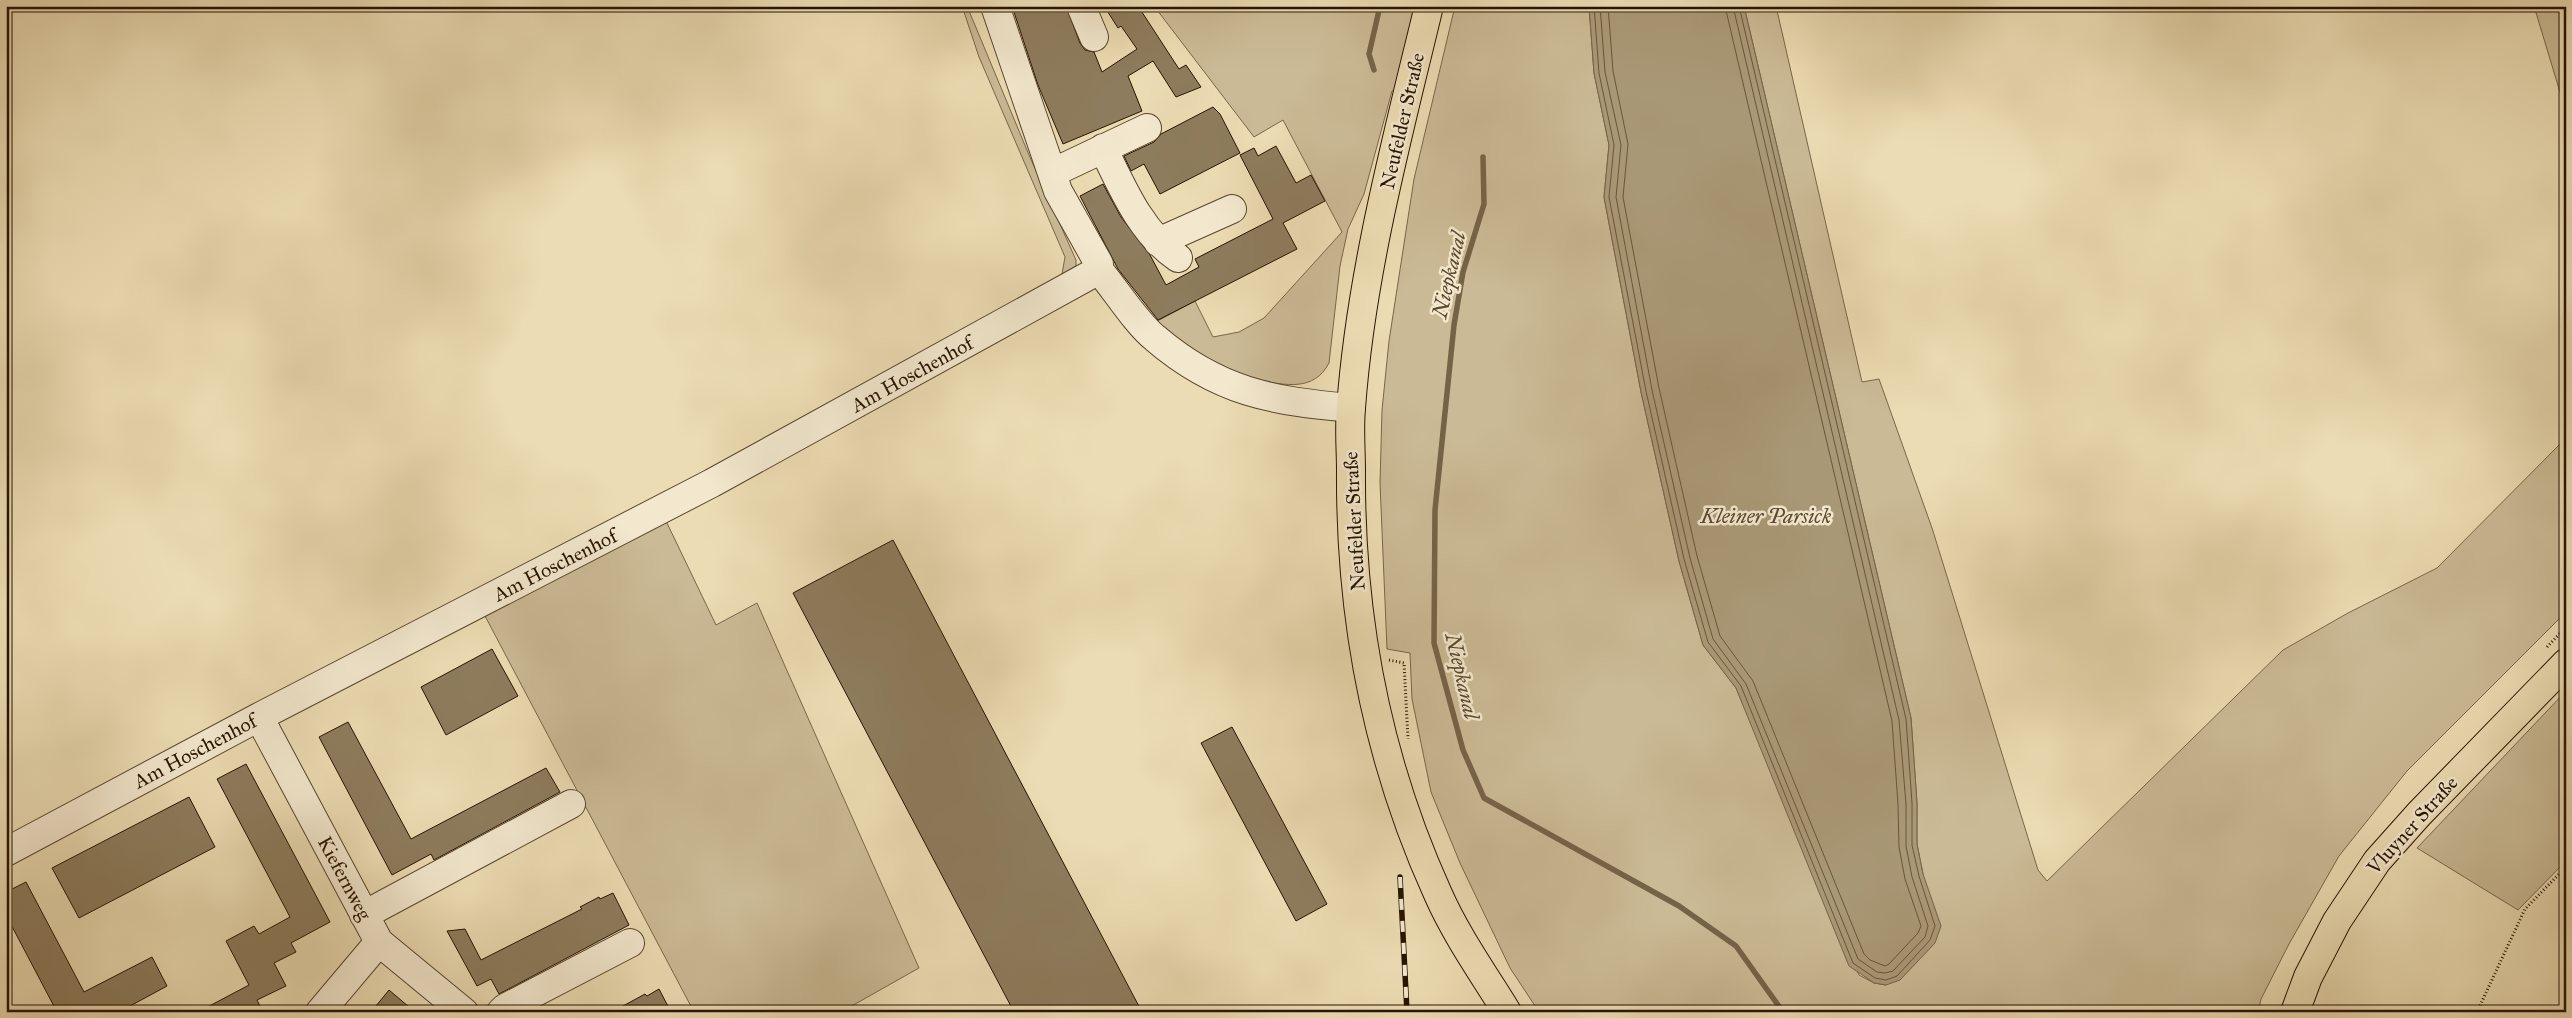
<svg xmlns="http://www.w3.org/2000/svg" width="2572" height="1018" viewBox="0 0 2572 1018" font-family="'IM FELL Great Primer',serif">
<rect width="100%" height="100%" fill="#ecdcb3"/>
<filter id="stains"><feTurbulence type="fractalNoise" baseFrequency=".004" numOctaves="4"/><feColorMatrix values="0 0 0 0 .2 0 0 0 0 .09 0 0 0 0 .02 0 0 0 .5 -.17"/></filter>
<radialGradient id="worn" r=".72"><stop offset=".6" stop-color="#630" stop-opacity="0"/><stop offset="1" stop-color="#630" stop-opacity=".3"/></radialGradient>
<path fill="#caba95" stroke="#78664a" d="M962,6H967L1029,155L1076,260V266L1062,274L1065,257L979,57Z
M1154,6H1415L1395,90L1392,91L1364,194L1348,229L1340,266L1329,363C1314,392 1285,385 1258,380C1247,378 1234,377 1224,372C1198,361 1173,341 1148,326L1195,301L1213,337L1239,332L1264,318L1342,232L1283,120L1254,137Z
M1455,6H1589L1594,73L1609,145L1604,197L1641,392L1679,561L1703,645L1736,688L1859,975L1874,983L1886,985L1923,874L1917,844V803L1911,718L1744,6H1776L1862,382L1879,379L1932,528L2038,870L2047,881L2283,650L2348,613L2437,568L2566,438V612L2407,771L2339,856L2289,944L2261,999L2258,1012H1539L1510,968L1460,863L1431,792L1412,699L1410,653L1387,649L1380,483L1382,410L1389,341L1414,179Z
M2534,6H2566V112Z
M666,521L716,625L757,603L919,968L841,1012H694L485,616Z
M2566,691V861L2518,910L2417,848Z"/>
<path fill="#a99876" stroke="#756347" d="M1589,6H1744L1911,718L1917,803V844L1923,874L1941,926L1935,943L1900,980L1886,985L1874,983L1849,966L1736,688L1703,645L1679,561L1641,392L1604,197L1609,145L1594,73Z"/>
<g fill="none" stroke-linecap="round" stroke-linejoin="round">
<path stroke="#68563b" stroke-width="1" d="M1594,6L1599,73L1614,145L1609,197L1646,391L1684,559L1708,642L1741,686L1853,963L1875,978L1886,980L1897,976L1930,940L1935,926L1919,876L1912,845V803L1906,719L1739,6
M1600,6L1605,72L1621,145L1616,197L1652,390L1690,558L1713,639L1746,684L1858,959L1877,972L1885,973L1893,971L1925,937L1928,926L1912,877L1906,846V804L1899,720L1733,6
M1608,6L1613,71L1628,144L1623,197L1659,388L1697,556L1720,636L1753,681L1864,954L1870,960L1885,966L1889,964L1918,933L1921,926L1905,879L1899,847L1898,804L1892,721L1725,6"/>
<path stroke="#756347" stroke-width="5.5" d="M1374,70L1369,54L1380,6
M1483,157L1484,204L1463,272L1454,325L1435,510L1434,643L1463,750L1484,798L1679,906L1736,946L1783,1012"/>
</g>
<path fill="#8d7c5d" stroke="#261300" d="M1012,6H1066L1080,43L1085,50L1094,52L1102,72L1137,49L1121,26L1118,28L1104,6H1138L1179,69L1186,65L1201,87L1176,97L1153,61L1128,76L1142,111L1063,144L1038,85Z
M1213,107L1220,114L1240,153L1160,194L1144,164L1131,171L1124,156L1154,142L1161,134Z
M1276,146L1296,183L1311,175L1325,201L1283,223L1297,249L1158,320L1118,269L1080,196L1103,184L1121,217L1150,255L1166,285L1199,267L1195,259L1273,219L1240,155L1254,148L1258,156Z
M893,540L1142,1012H1014L793,593Z
M492,649L518,696L446,735L421,687Z
M348,722L411,839L546,768L560,792L434,860L431,854L392,875L319,737Z
M1232,727L1327,904L1296,921L1201,743Z
M246,764L330,922L291,943L296,952L274,963L286,986L257,1000L263,1012H198L249,985L226,941L254,926L259,934L290,917L217,779Z
M189,797L215,847L79,918L52,868Z
M26,882L84,992L152,957L167,986L119,1012H57L6,915V892Z
M613,893L629,925L499,994L491,979L477,986L447,931L465,929L481,960L582,909L580,907L599,897L600,899Z
M659,989L671,1012H612L645,994L647,996Z
M389,990L415,1012H371Z"/>
<g fill="none" stroke-linecap="round" stroke-linejoin="round">
<g stroke="#58452d" stroke-width="30">
<path id="minor" d="M995,6L1058,191L1099,264V270C1115,289 1137,324 1155,338C1218,392 1272,401 1351,408
M1081,6L1094,37
M1103,148C1122,187 1141,233 1178,258
M1052,173L1147,128
M1158,242L1232,209
M259,717L379,942L464,1012
M6,852L259,717L712,483L1099,270
M364,915L571,804
M320,1012L379,942
M501,1012L505,1008L630,943"/>
</g>
<g stroke="#261300" stroke-width="30">
<path id="major" d="M1429,6C1397,139 1361,272 1351,408C1349,429 1351,450 1351,471C1350,618 1377,760 1438,894C1456,935 1483,973 1507,1012
M2295,1012L2308,977L2337,921L2377,861L2419,814L2566,663"/>
</g>
<path stroke="#261300" stroke-width="3" stroke-dasharray="1 2.5" stroke-linecap="butt" d="M2547,647L2566,627
M1389,660L1404,663L1408,739
M2477,1012L2525,909L2566,867"/>
<use href="#minor" stroke="#f3e8ce" stroke-width="28"/>
<use href="#major" stroke="#ecdcb3" stroke-width="28"/>
<g stroke="#261300" stroke-width="5.5">
<path id="rail" d="M1400,877L1407,1012"/>
</g>
<use href="#rail" stroke="#f3e8ce" stroke-width="4" stroke-dasharray="11" stroke-linecap="butt"/>
</g>
<g text-anchor="middle" dominant-baseline="central" stroke-width="5" stroke-linejoin="round" paint-order="stroke">
<g font-size="20" fill="#261300" stroke="#f3e8ce">
<text transform="translate(1402 121) rotate(-77)">Neufelder Straße</text>
<text transform="translate(912 374) rotate(-29)">Am Hoschenhof</text>
<text transform="translate(1354 521) rotate(-93)">Neufelder Straße</text>
<text transform="translate(555 565) rotate(-27)">Am Hoschenhof</text>
<text transform="translate(195 751) rotate(-28)">Am Hoschenhof</text>
<text transform="translate(2412 825) rotate(-48)">Vluyner Straße</text>
<text transform="translate(345 878) rotate(62)">Kiefernweg</text>
</g>
<g font-size="21" font-style="italic" fill="#5a482f" stroke="#f3e8ce">
<text transform="translate(1449 275) rotate(-77)">Niepkanal</text>
<text x="1766" y="516">Kleiner Parsick</text>
<text transform="translate(1462 676) rotate(77)">Niepkanal</text>
</g>
</g>
<rect width="2572" height="1018" fill="none" stroke="#ecdcb3" stroke-width="25"/>
<rect x="8" y="8" width="2557" height="1003" fill="none" stroke="#261300" stroke-width="2.5"/>
<rect x="12" y="12" width="2547" height="993" fill="none" stroke="#261300"/>
<rect width="100%" height="100%" filter="url(#stains)"/>
<rect width="100%" height="100%" fill="url(#worn)"/>
</svg>
